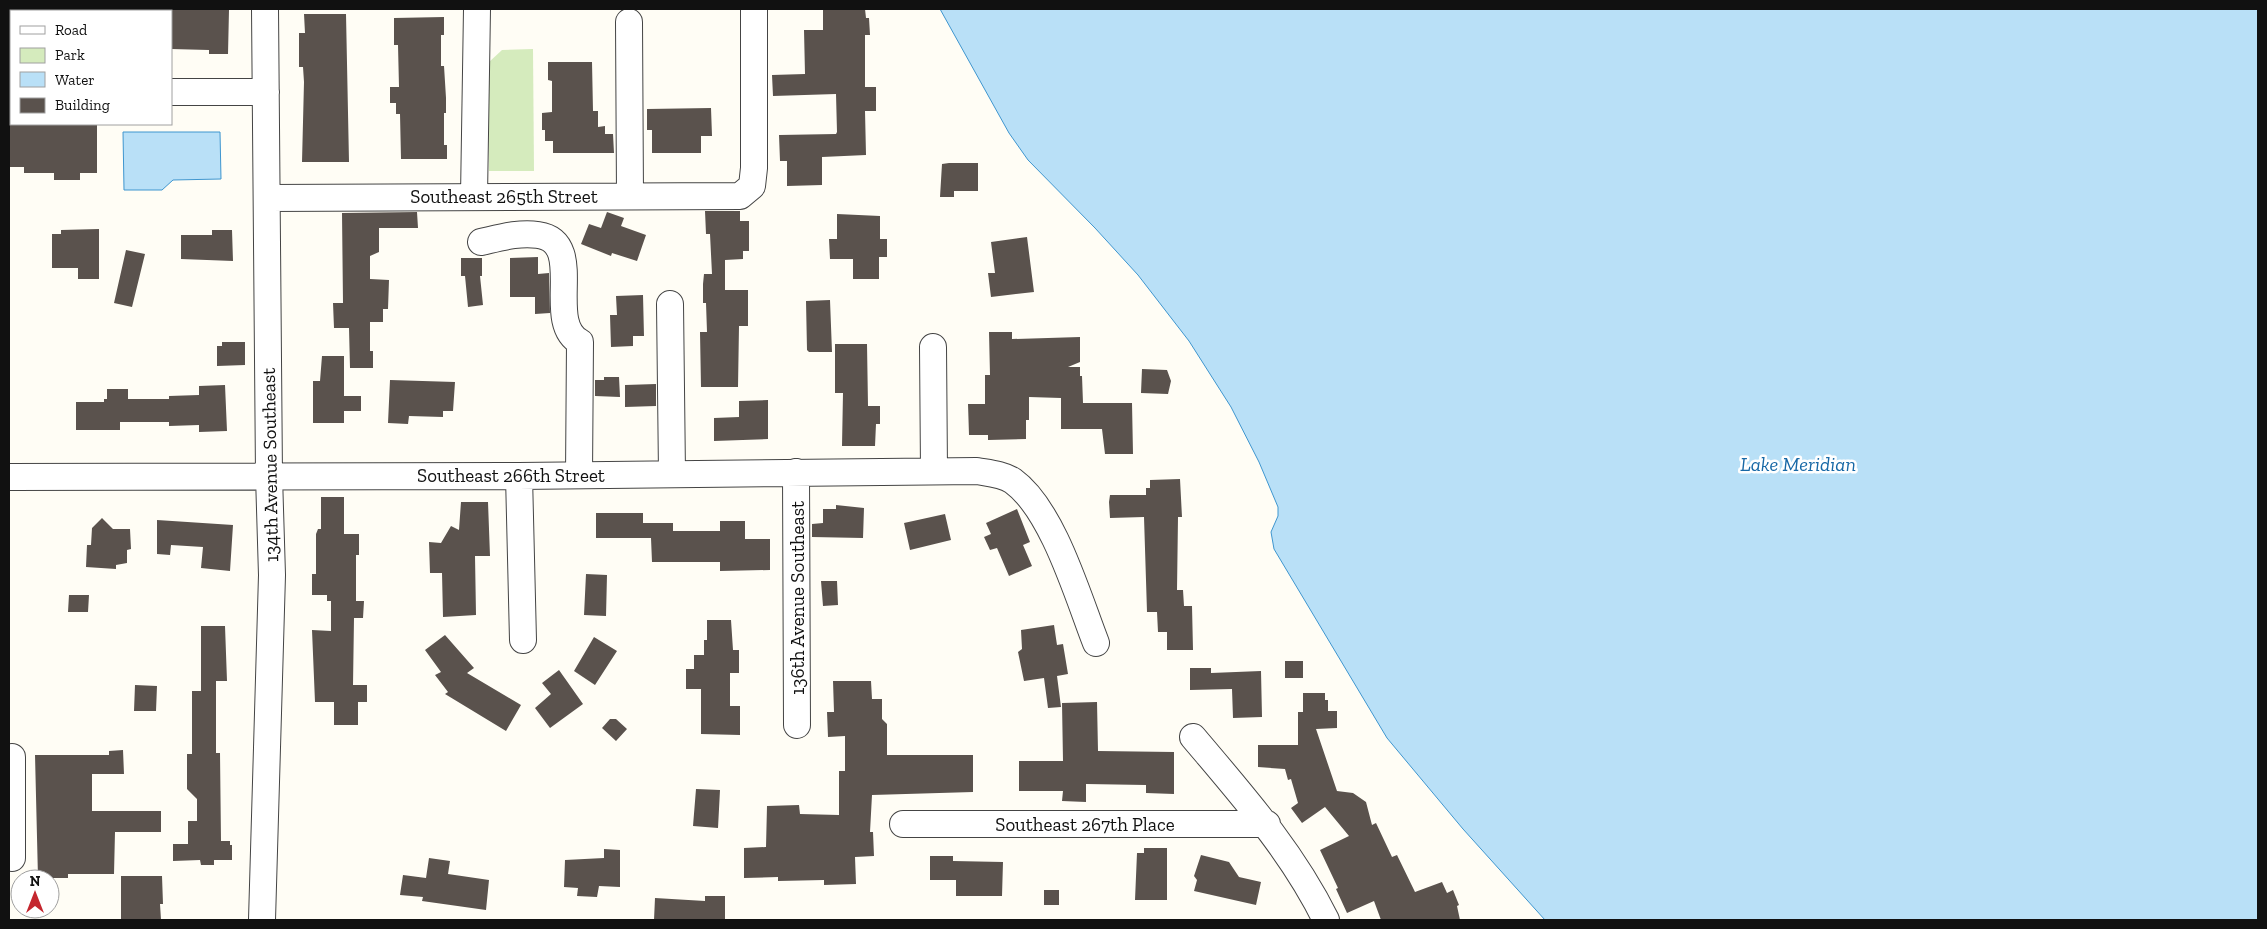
<svg xmlns="http://www.w3.org/2000/svg" width="2267" height="929" viewBox="0 0 2267 929" font-family="'Zilla Slab',serif">
<rect width="100%" height="100%" fill="#fffdf5"/>
<path fill="#d5ebbd" d="M533,49L534,171H489L488,63L502,50Z"/>
<path fill="#b9e0f7" stroke="#3f96cf" d="M940,9H2258V920H1545L1463,829L1387,738L1274,549L1271,532L1278,516V507L1259,462L1231,407L1189,341L1138,275L1095,228L1028,160L1009,133Z
M123,132H220L221,179L173,180L162,190H124Z"/>
<path fill="#5a524d" d="M171,9L229,10L228,54H209V50L171,49Z
M823,9H865L866,18H869L870,35H865V87H876V111H865L866,155L822,157V185L787,186V161H780L779,135L836,134L837,132L836,94L773,96L772,75L805,74L804,30H823Z
M304,14H346L349,162H302L304,82L303,67H299V33H305Z
M444,17V35H441V66H444L446,98V113H444V145H447V159H401L400,114H396V103H390V87H399L398,45H394V18Z
M548,62H592L593,111H598V127L605,126V134H613L614,153H553V141H545V130H542V113L552,112V81L548,80Z
M711,108L712,136H701V153H652V130H647V109Z
M9,124H97V173H80V180H54V173H24V167H9Z
M949,163H978V191H954V197H940L942,164Z
M705,211H740V221H749V251H743V259L725,260V290H748V326H739L738,387H701L700,332H707L706,303H703V284L704,274H712L710,234H706Z
M417,212L418,228H379V252L370,256V279L389,280L388,309H383V322H370V351H373V368H350L349,328H334L333,303H343L342,213Z
M607,212L624,218L621,226L646,235L637,261L612,253L611,256L581,244L589,224L601,228Z
M837,214L880,216V239H887V257H879V279H853V259H830L829,239H837Z
M99,229V279H78V268H52V234H61V230Z
M212,230H232L233,261L181,259V235H212Z
M1027,237L1034,292L991,297L988,273H995L991,242Z
M126,250L145,254L132,307L114,303Z
M538,257V274L549,273L550,313L535,314V297H510V258Z
M461,258H482V276H480L483,305L468,307L465,276H461Z
M643,295L644,336H633V346L611,347L610,315H617L616,296Z
M830,300L832,352H809L807,350L806,301Z
M989,332H1012V339L1080,337V362L1068,367H1080V376H1082L1083,403H1132L1133,454H1105L1102,429H1061V398L1029,397V420H1026V439L988,440V435H969L968,404H985V375H990Z
M222,342H245V365L217,366V346H222Z
M835,344H867L868,406H880V424H876L875,446H842L843,393H835Z
M322,356H344V396H361V411H344V423H313V381H320Z
M1142,369L1167,370L1171,381L1168,394L1141,393Z
M604,377H619L620,397L595,396V380H604Z
M390,380L455,382L453,411H443V417L409,416L408,424L388,423Z
M656,384V406L625,407V385Z
M225,385L227,431L199,432V425L169,426V422H120V430H76V402H104V399H107V389H128V399H169V396L199,395V386Z
M768,400V439L714,441V418L739,417V401Z
M1180,479L1182,517H1178L1177,590H1183L1184,606H1192L1193,650H1167V632H1158L1157,612H1147L1144,517L1110,518L1109,502L1110,495H1146V488H1150V480Z
M321,497H344V534H359V555H356V601H364L363,618H354L353,685H367V702H358V725H334V702H315L312,630L331,631V601H327V595H312V574H316V534L318,529H321Z
M461,502H488L490,556H475L476,615L443,617L442,573H430L429,542L441,543L451,526L459,530Z
M836,505L864,508L863,538L812,537V524L823,523V509H836Z
M1017,509L1030,542L1023,545L1032,566L1009,576L997,548L990,550L984,537L991,534L986,523Z
M596,513H643V523H673V531H720V521H745V539H770V570L720,571V562H652L651,538H596Z
M945,514L951,540L910,550L904,523Z
M102,518L113,529H130L131,549L127,550V563L116,565V569L86,567L87,545H91L92,528Z
M157,520L233,525L230,571L201,568L203,547L171,545L170,555L157,554Z
M586,574L607,575L606,616L584,615Z
M821,581H837L838,605L823,606Z
M69,595H89L88,612H68Z
M707,620H731L733,650H739V673H730V706H740V735L701,734V689H686V669H694V655H704V640H707Z
M1054,625L1057,645L1063,644L1068,674L1057,676L1061,707L1048,708L1044,678L1024,681L1018,652L1022,649L1021,630Z
M201,626H225L227,681H216V753H220L221,841H230V845H232V860H214V865H201L200,860L173,861V844H188V821H197V799L187,789V754H192V691H201Z
M445,635L474,668L467,673L521,705L506,731L445,694L448,692L435,675L441,672L425,650Z
M594,637L617,651L595,685L574,671Z
M1285,661H1303V678H1285Z
M1190,668H1211V673L1261,671L1262,717L1233,718L1232,689L1190,690Z
M559,670L583,704L550,728L535,708L551,694L542,683Z
M833,681H871L872,699H882V719L887,724V755H973V792L872,795L870,832H873L874,856L855,857L856,884L824,885V880L778,881V877L744,878V848L766,847L767,806L799,805L800,814L839,815V771H845V736L828,737L827,712H834Z
M135,685L157,686L156,711H134Z
M1303,693H1325V700H1328V711H1337V728L1316,729L1337,791L1353,793L1366,802L1372,825L1376,823L1392,857L1397,855L1415,892L1442,882L1447,893L1453,890L1459,905L1457,906L1460,920H1381L1374,901L1347,913L1336,889L1338,888L1320,850L1349,836L1325,807L1302,823L1291,808L1298,803L1291,779L1288,780L1285,769L1258,767V745H1298V712H1303Z
M1097,702L1098,751L1174,752V794L1146,793V785L1086,784V802L1062,801L1063,791H1019V761H1063L1062,703Z
M610,719H616L627,729L616,741L602,728Z
M123,750L124,774H92V811H161V832H115L114,874H68V878H38L35,755H109V751Z
M696,789L720,790L718,828L693,826Z
M1144,848H1167V900H1135L1137,853H1144Z
M604,849L620,850V887L599,886L597,897L577,896L578,888L564,887L565,860L604,858Z
M1201,855L1229,862L1239,877L1261,882L1256,905L1194,891L1197,880L1194,876Z
M930,856H953V861L1003,862L1002,896H956V880H930Z
M429,858L450,861L448,874L489,880L486,910L422,901L423,897L400,895L403,875L426,878Z
M121,876H162L163,904H160L161,920H121Z
M1044,890H1059V905H1044Z
M705,896H725V919L654,920L655,898L705,901Z"/>
<g fill="none" stroke-linecap="round" stroke-linejoin="round">
<g stroke="#444" stroke-width="28">
<path id="minor" d="M86,9V11
M629,22L630,196
M9,91H11
M171,92H266
M474,196L477,9
M267,198L740,196L752,186L754,168V9
M481,242C499,238 519,232 538,235C588,242 543,322 580,342L579,475
M670,304L672,474
M933,347L934,471
M796,472L797,725
M519,476L523,640
M9,477L519,476L977,471C988,473 1003,474 1013,481C1053,510 1078,597 1096,643
M1193,737C1242,795 1292,851 1326,920
M12,757V858
M903,824H1267
M262,920L272,575L269,476L265,9"/>
</g>
<use href="#minor" stroke="#fff" stroke-width="26"/>
</g>
<g text-anchor="middle" dominant-baseline="central" stroke-width="5" stroke-linejoin="round" paint-order="stroke">
<g font-size="19" fill="#111" stroke="#fff">
<text x="504" y="196">Southeast 265th Street</text>
<text transform="translate(270 465) rotate(-91)">134th Avenue Southeast</text>
<text x="511" y="475">Southeast 266th Street</text>
<text transform="translate(797 598) rotate(-90)">136th Avenue Southeast</text>
<text x="1085" y="824">Southeast 267th Place</text>
</g>
<g font-size="20" font-style="italic" fill="#1768a6" stroke="#fff">
<text x="1798" y="464">Lake Meridian</text>
</g>
</g>
<rect width="2267" height="929" fill="none" stroke="#111111" stroke-width="20"/>
<rect x="10" y="10" width="162" height="115" fill="#ffffff" stroke="#a0a0a0"/>
<rect x="20" y="26" width="25" height="8" fill="#ffffff" stroke="#a0a0a0"/>
<text x="55" y="35" font-size="15" fill="#111111">Road</text>
<rect x="20" y="48" width="25" height="15" fill="#d5ebbd" stroke="#a0a0a0"/>
<text x="55" y="60" font-size="15" fill="#111111">Park</text>
<rect x="20" y="72" width="25" height="15" fill="#b9e0f7" stroke="#a0a0a0"/>
<text x="55" y="85" font-size="15" fill="#111111">Water</text>
<rect x="20" y="98" width="25" height="15" fill="#5a524d" stroke="#a0a0a0"/>
<text x="55" y="110" font-size="15" fill="#111111">Building</text>
<g transform="translate(35 894)"><circle r="24" fill="#ffffff" stroke="#a0a0a0"/>
<path d="M0-4L9 19L0 12L-9 19Z" fill="#c4262e"/>
<text y="-8" font-size="14" font-weight="bold" text-anchor="middle" fill="#111111">N</text>
</g>
</svg>
